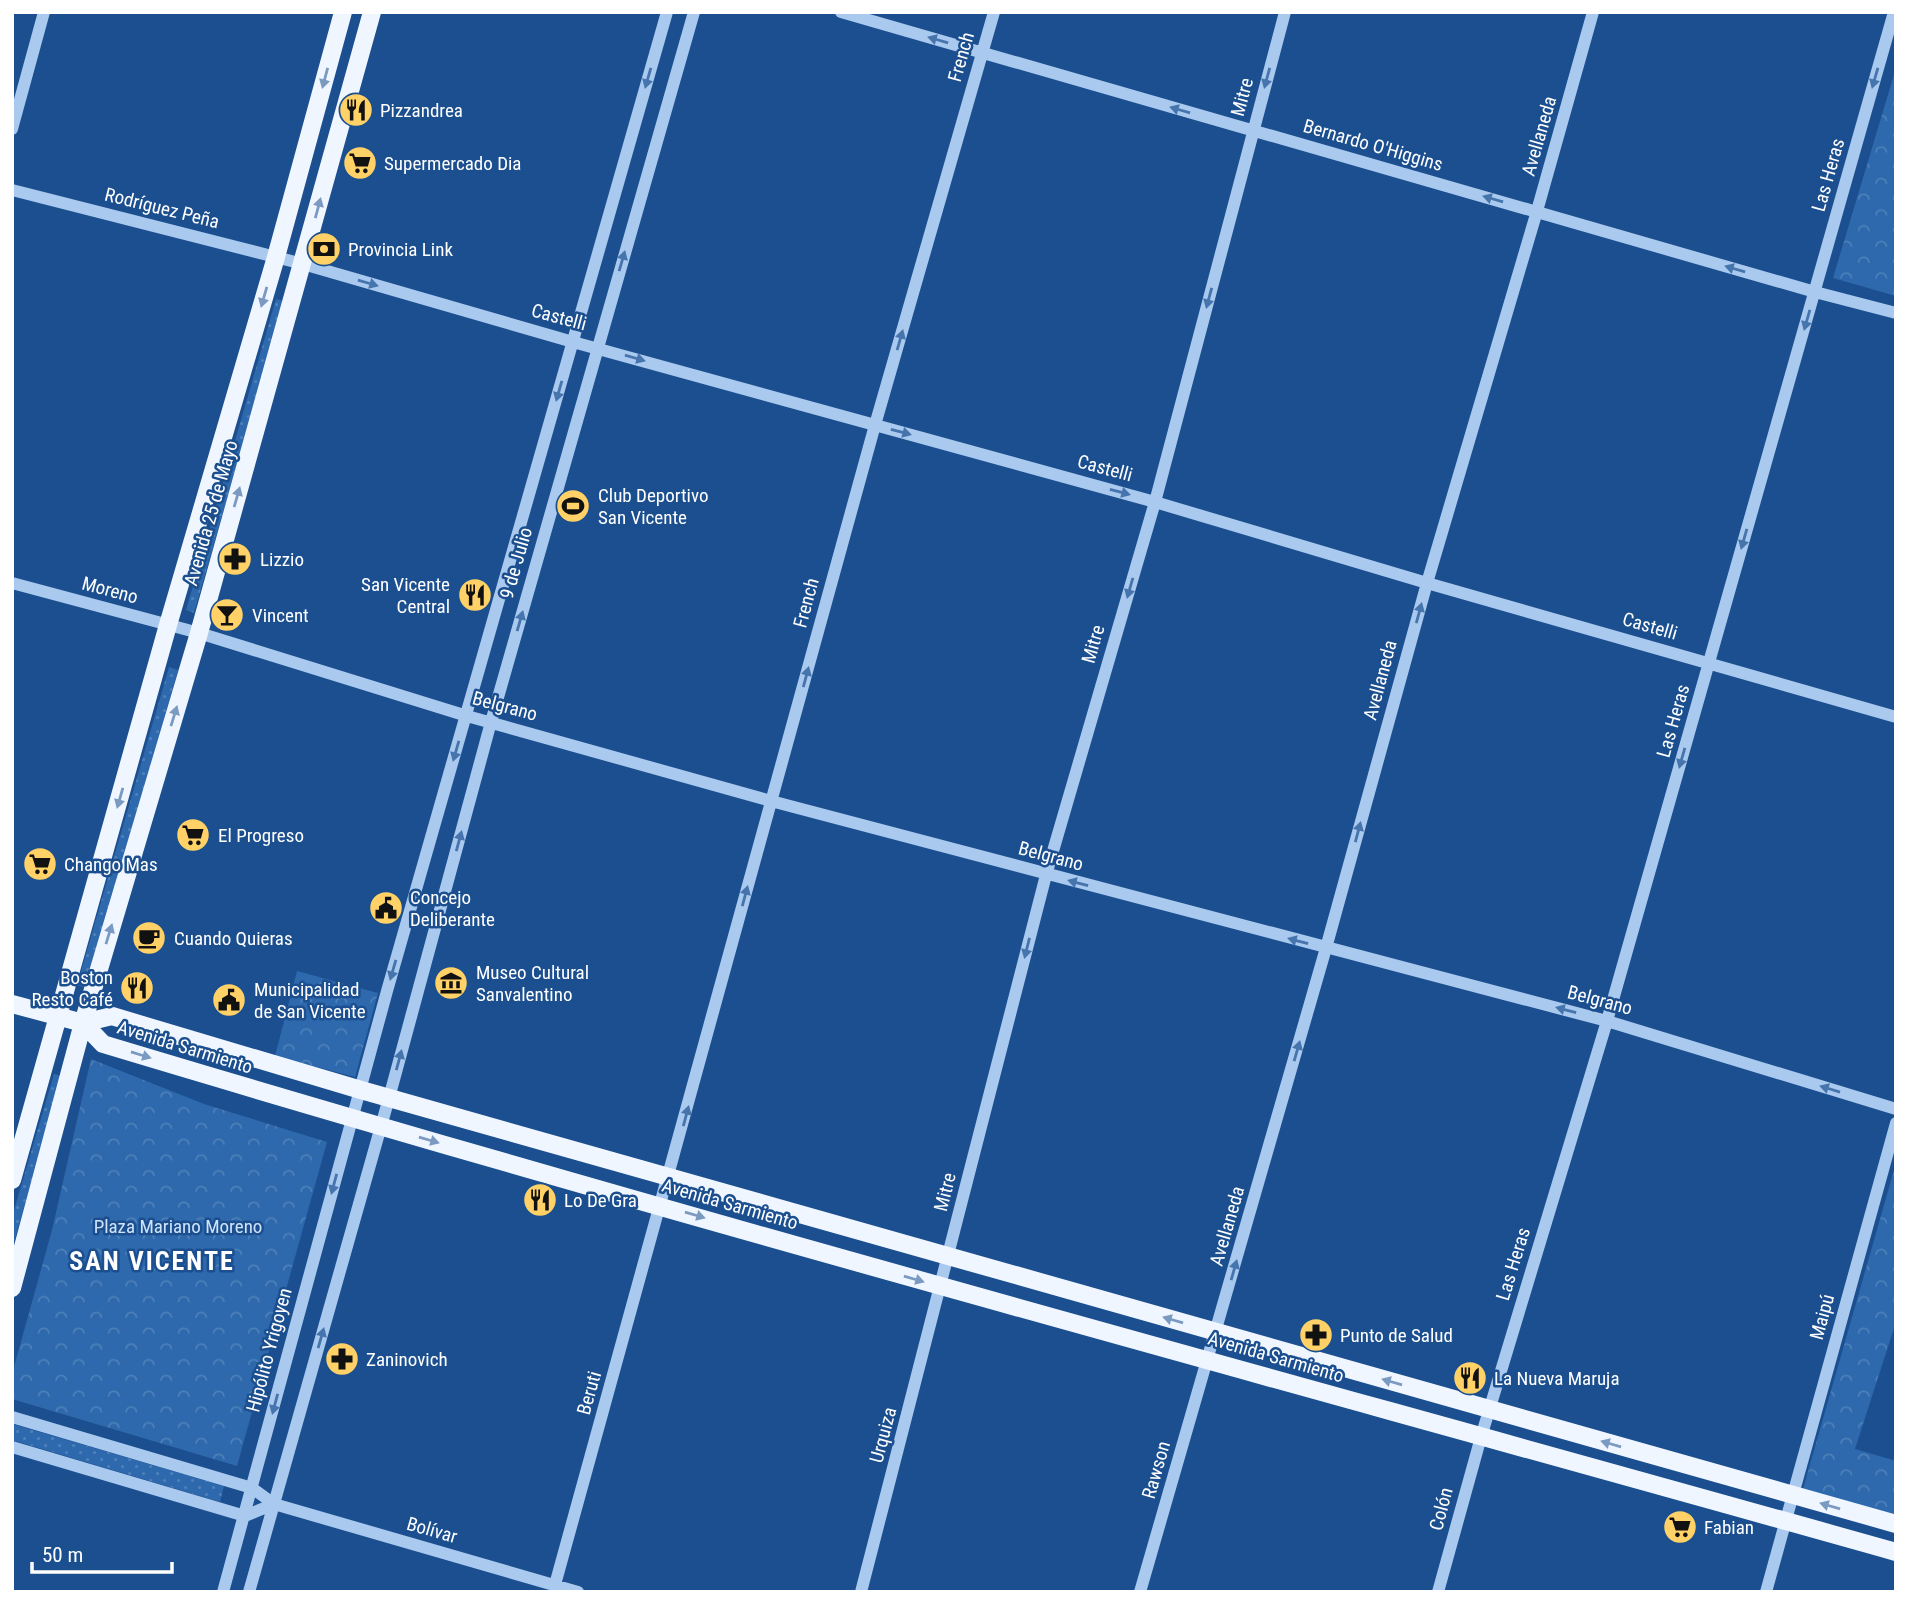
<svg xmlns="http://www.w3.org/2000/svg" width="1908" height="1604" viewBox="0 0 1908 1604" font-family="'Roboto Condensed',sans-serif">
<defs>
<pattern id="grass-dots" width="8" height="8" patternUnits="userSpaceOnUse" patternTransform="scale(1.75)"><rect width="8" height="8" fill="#2e69ad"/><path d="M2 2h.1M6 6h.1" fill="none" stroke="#4d80b9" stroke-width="1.8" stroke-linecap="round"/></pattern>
<pattern id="park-crowns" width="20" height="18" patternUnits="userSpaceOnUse" patternTransform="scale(1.75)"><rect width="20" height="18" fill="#2e69ad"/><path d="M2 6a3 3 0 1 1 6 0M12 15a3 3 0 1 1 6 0" fill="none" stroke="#4d80b9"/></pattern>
</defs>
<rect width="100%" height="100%" fill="#1b4f8f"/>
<path fill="url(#grass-dots)" d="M276,299L284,301L194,613L186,610Z
M169,667L178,670L86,988L77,985Z
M54,1074L62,1076L12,1249V1217Z
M12,1424L224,1486L220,1502L12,1440Z"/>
<path fill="url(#park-crowns)" d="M1896,68V296L1833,278Z
M297,971L378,993L355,1077L275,1056Z
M91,1059L204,1104L327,1142L237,1466L12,1399V1374L52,1230Z
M1896,1163V1322L1855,1449L1896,1461V1515L1803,1489Z"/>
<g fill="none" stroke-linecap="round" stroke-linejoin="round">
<path stroke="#a9c9ee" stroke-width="12" d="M841,12L1815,292L1896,313
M12,129L44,12
M12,190L303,264L573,342L1155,502L1427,583L1896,717
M12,583L199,633L467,716L771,801L1607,1021L1896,1109
M12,1417L252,1488L274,1504L578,1592
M12,1447L245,1516L274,1504
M223,1592L387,991L667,12
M249,1592L389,1098L491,722L694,12
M553,1592L875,425L994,12
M861,1592L1046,875L1155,502L1285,12
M1140,1592L1326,948L1427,583L1537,211L1593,12
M1438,1592L1481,1437L1607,1021L1894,12
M1766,1592L1896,1123"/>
<path stroke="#f0f6ff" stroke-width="18" d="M12,1004L83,1023L112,1016L361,1090L1896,1524
M83,1023L103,1044C698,1223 1298,1384 1896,1552
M12,1180L168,625L276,257L343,12
M12,1288L83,1023L199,633L372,12"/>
</g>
<defs><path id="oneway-solid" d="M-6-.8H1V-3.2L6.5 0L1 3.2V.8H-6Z" transform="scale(1.75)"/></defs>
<g fill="#4674ac">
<use href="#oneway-solid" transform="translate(938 40) rotate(-164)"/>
<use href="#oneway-solid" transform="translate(648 78) rotate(106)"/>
<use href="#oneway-solid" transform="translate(1267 78) rotate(105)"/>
<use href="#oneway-solid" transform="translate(1875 78) rotate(106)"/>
<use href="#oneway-solid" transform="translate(1180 110) rotate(-164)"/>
<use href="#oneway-solid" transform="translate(1493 199) rotate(-164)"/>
<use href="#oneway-solid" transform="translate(622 261) rotate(-74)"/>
<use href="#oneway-solid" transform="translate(1735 269) rotate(-164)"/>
<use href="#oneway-solid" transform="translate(368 283) rotate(16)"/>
<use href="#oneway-solid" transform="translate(1209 298) rotate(105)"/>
<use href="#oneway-solid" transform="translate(1807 320) rotate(106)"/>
<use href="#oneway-solid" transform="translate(900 340) rotate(-74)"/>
<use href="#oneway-solid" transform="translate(635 358) rotate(16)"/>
<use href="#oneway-solid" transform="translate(559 391) rotate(106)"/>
<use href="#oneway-solid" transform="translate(901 432) rotate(15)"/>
<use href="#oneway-solid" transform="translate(1120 492) rotate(15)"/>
<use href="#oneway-solid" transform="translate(1744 539) rotate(106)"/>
<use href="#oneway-solid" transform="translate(1130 588) rotate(106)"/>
<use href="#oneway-solid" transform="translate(1419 613) rotate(-75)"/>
<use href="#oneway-solid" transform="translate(520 621) rotate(-74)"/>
<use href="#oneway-solid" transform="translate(806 677) rotate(-75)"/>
<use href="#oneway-solid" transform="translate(456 751) rotate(106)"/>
<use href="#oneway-solid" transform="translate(1682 758) rotate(106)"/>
<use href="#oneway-solid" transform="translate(1358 832) rotate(-75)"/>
<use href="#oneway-solid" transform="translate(459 841) rotate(-75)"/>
<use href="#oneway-solid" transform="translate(1078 883) rotate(-165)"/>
<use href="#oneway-solid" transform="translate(745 896) rotate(-75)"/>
<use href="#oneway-solid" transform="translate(1298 941) rotate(-165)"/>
<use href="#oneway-solid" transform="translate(1027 948) rotate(104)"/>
<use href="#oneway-solid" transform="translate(393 970) rotate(106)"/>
<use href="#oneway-solid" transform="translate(1566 1010) rotate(-165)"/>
<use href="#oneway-solid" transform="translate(1297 1051) rotate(-74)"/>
<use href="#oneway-solid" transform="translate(399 1060) rotate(-75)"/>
<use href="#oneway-solid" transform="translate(1830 1089) rotate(-163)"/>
<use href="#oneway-solid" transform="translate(686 1116) rotate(-75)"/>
<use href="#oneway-solid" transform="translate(334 1184) rotate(105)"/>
<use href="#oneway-solid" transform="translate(1234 1270) rotate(-74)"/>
<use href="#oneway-solid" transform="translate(321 1338) rotate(-74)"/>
<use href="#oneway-solid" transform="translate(275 1404) rotate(105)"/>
</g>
<g fill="#7b9ac1">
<use href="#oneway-solid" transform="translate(325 78) rotate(105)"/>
<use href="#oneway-solid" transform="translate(318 208) rotate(-75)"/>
<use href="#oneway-solid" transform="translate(264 297) rotate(106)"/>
<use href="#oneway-solid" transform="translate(237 497) rotate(-74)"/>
<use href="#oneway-solid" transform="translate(174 716) rotate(-73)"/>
<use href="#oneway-solid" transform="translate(120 798) rotate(106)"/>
<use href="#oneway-solid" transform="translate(109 934) rotate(-73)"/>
<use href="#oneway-solid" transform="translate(141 1055) rotate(17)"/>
<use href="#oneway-solid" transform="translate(429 1140) rotate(16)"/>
<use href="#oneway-solid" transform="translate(695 1215) rotate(16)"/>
<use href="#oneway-solid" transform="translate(914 1279) rotate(16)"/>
<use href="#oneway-solid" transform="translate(1173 1320) rotate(-164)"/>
<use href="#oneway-solid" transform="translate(1392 1382) rotate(-164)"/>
<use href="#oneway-solid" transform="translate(1611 1444) rotate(-164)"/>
<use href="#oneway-solid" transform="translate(1830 1506) rotate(-164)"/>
</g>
<defs>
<g id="restaurant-disc" transform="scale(1.75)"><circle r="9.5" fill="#ffd166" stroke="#1b4f8f"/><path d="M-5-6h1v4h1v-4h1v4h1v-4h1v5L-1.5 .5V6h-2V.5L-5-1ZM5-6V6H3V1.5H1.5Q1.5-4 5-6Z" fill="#111"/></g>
<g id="supermarket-disc" transform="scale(1.75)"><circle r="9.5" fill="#ffd166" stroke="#1b4f8f"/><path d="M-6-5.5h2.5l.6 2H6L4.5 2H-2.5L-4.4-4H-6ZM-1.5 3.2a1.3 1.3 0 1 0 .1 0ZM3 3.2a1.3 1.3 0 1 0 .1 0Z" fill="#111"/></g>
<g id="bank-disc" transform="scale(1.75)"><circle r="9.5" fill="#ffd166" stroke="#1b4f8f"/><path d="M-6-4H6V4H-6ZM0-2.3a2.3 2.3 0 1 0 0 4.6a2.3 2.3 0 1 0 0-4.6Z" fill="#111"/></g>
<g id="stadium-disc" transform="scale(1.75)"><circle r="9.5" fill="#ffd166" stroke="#1b4f8f"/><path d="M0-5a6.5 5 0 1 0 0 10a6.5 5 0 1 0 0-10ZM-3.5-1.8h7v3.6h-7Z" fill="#111"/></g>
<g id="pharmacy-disc" transform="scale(1.75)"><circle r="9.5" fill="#ffd166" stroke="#1b4f8f"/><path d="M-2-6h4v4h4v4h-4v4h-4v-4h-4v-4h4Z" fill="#111"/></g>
<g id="bar-disc" transform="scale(1.75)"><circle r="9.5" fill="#ffd166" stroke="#1b4f8f"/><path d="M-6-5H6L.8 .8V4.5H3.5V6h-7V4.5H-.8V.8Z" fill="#111"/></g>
<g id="civic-disc" transform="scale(1.75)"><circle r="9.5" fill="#ffd166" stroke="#1b4f8f"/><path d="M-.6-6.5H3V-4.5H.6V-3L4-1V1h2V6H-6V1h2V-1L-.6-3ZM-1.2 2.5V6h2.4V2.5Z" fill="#111"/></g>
<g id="cafe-disc" transform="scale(1.75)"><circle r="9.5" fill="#ffd166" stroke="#1b4f8f"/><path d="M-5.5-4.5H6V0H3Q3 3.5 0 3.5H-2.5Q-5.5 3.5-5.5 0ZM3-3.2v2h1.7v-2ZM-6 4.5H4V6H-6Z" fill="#111"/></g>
<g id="museum-disc" transform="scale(1.75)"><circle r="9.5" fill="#ffd166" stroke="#1b4f8f"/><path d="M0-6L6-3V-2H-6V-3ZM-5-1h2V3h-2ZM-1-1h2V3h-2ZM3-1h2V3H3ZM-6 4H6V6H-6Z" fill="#111"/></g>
</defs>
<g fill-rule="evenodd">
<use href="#restaurant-disc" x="356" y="110"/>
<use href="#supermarket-disc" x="360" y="163"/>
<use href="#bank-disc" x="324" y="249"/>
<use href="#stadium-disc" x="573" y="506"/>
<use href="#pharmacy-disc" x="235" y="559"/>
<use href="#restaurant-disc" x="475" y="595"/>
<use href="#bar-disc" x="227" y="615"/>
<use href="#supermarket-disc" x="193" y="835"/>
<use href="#supermarket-disc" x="40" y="864"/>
<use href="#civic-disc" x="386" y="908"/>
<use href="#cafe-disc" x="149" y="938"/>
<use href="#museum-disc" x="451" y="983"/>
<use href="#restaurant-disc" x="137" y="988"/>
<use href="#civic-disc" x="229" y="1000"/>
<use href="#restaurant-disc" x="540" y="1200"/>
<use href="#pharmacy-disc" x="1316" y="1335"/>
<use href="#pharmacy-disc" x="342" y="1359"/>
<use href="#restaurant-disc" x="1470" y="1378"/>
<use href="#supermarket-disc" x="1680" y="1527"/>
</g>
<g text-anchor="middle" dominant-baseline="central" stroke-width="5" stroke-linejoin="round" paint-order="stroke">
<g font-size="19" fill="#fff" stroke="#1b4f8f">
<text transform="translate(961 57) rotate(-74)">French</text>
<text transform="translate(1242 97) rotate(-75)">Mitre</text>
<text transform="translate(1539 136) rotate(-74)">Avellaneda</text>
<text transform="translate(1373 145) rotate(16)">Bernardo O'Higgins</text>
<text transform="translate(1828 175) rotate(-74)">Las Heras</text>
<text transform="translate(162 208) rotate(14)">Rodríguez Peña</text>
<text transform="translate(559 317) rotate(15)">Castelli</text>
<text transform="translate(1105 468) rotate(15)">Castelli</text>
<text transform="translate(211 513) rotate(-74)">Avenida 25 de Mayo</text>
<text transform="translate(516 563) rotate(-74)">9 de Julio</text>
<text transform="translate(110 590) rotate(15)">Moreno</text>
<text transform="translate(806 603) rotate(-75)">French</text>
<text transform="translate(1650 626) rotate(16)">Castelli</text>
<text transform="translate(1093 644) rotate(-74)">Mitre</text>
<text transform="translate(1380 680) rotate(-75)">Avellaneda</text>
<text transform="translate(505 706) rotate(15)">Belgrano</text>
<text transform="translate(1673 721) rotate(-74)">Las Heras</text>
<text transform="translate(1051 856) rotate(15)">Belgrano</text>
<text transform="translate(1600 1000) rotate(15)">Belgrano</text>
<text transform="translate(185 1047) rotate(17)">Avenida Sarmiento</text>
<text transform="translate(945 1192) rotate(-76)">Mitre</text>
<text transform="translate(730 1204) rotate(16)">Avenida Sarmiento</text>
<text transform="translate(1227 1226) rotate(-74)">Avellaneda</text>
<text transform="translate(1513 1264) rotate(-73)">Las Heras</text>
<text transform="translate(1822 1317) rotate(-75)">Maipú</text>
<text transform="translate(269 1350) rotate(-75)">Hipólito Yrigoyen</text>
<text transform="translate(1276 1357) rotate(16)">Avenida Sarmiento</text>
<text transform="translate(589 1393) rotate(-74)">Beruti</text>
<text transform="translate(883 1435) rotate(-75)">Urquiza</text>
<text transform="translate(1156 1470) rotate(-74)">Rawson</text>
<text transform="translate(1441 1509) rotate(-75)">Colón</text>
<text transform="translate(432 1530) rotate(16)">Bolívar</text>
</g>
<g font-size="19" fill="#fff" stroke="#1b4f8f" text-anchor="start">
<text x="380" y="110">Pizzandrea</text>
<text x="384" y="163">Supermercado Dia</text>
<text x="348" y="249">Provincia Link</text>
<text x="598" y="495">Club Deportivo<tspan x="598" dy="22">San Vicente</tspan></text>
<text x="260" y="559">Lizzio</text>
<text x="450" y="584" text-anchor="end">San Vicente<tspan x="450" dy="22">Central</tspan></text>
<text x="252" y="615">Vincent</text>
<text x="218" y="835">El Progreso</text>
<text x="64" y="864">Chango Mas</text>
<text x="410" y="897">Concejo<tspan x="410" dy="22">Deliberante</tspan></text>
<text x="174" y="938">Cuando Quieras</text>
<text x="476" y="972">Museo Cultural<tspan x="476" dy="22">Sanvalentino</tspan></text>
<text x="113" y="977" text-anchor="end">Boston<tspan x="113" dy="22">Resto Café</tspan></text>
<text x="254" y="989">Municipalidad<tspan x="254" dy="22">de San Vicente</tspan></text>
<text x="564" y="1200">Lo De Gra</text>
<text x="1340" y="1335">Punto de Salud</text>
<text x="366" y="1359">Zaninovich</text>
<text x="1494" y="1378">La Nueva Maruja</text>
<text x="1704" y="1527">Fabian</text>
</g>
<g font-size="19" fill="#cfe3fa" stroke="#1b4f8f">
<text x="178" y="1226">Plaza Mariano Moreno</text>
</g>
<g font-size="26" font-weight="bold" letter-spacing="2" fill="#fff" stroke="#1b4f8f">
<text x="152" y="1261">SAN VICENTE</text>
</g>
</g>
<rect width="1908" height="1604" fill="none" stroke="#ffffff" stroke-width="28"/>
<path d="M32 1562v10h140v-10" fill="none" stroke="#ffffff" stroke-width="3.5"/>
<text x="42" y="1562" font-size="21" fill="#ffffff" stroke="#1b4f8f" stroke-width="5" paint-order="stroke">50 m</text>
</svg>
